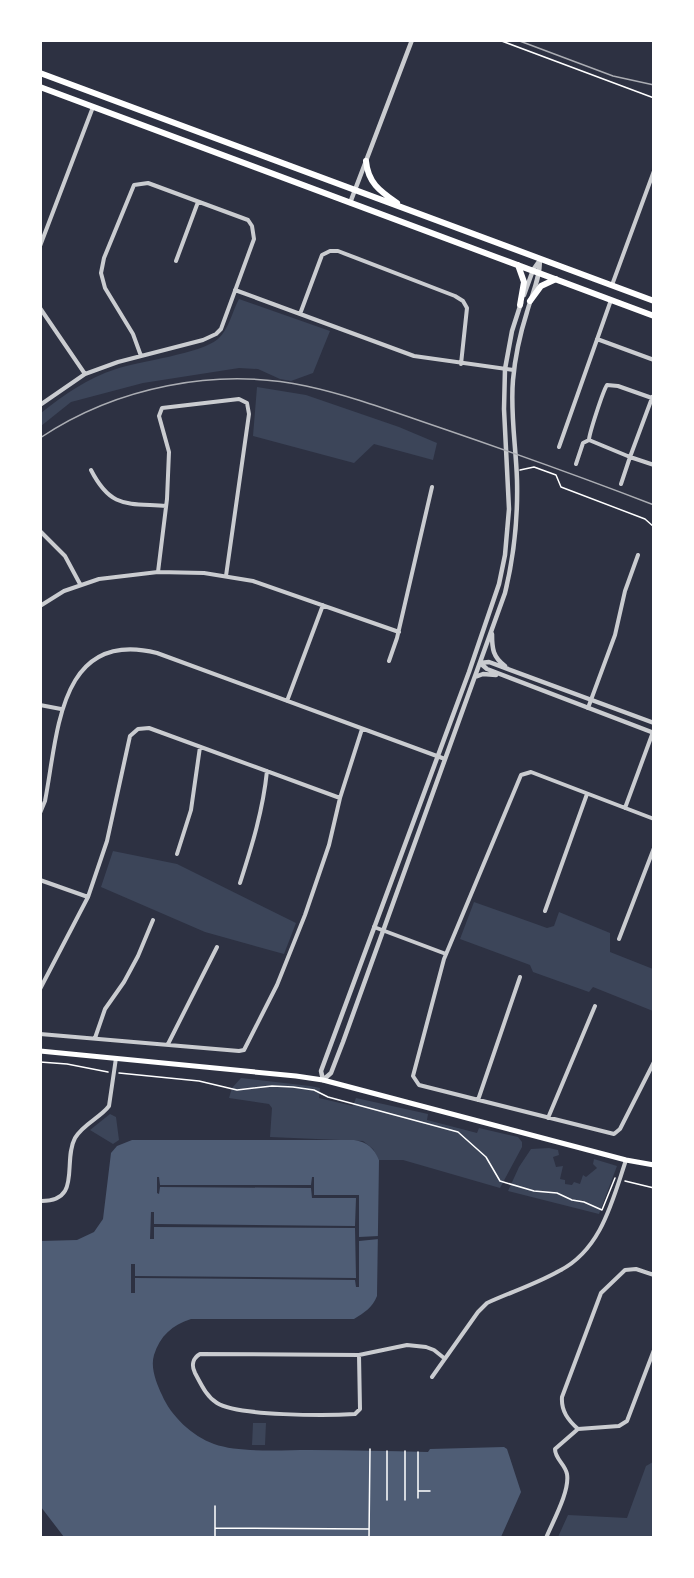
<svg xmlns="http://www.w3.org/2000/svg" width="694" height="1578" viewBox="0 0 694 1578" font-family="'Open Sans',sans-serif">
<rect width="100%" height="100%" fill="#2d3142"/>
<path fill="#3c4559" d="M239,299L330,331L313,373L291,381L280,379L258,369L239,368L143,383L71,402L41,426V413C64,395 87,378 116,369C140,361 200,354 218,339C229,329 232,312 239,299Z
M257,387L306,395L399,427L437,443L433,460L374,444L354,463L253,436Z
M113,851L177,864L296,923L284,954L205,932L101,887Z
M474,902L547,928L554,926L559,912L610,933V952L653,969V1011L593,987L589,992L533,972L530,965L460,939Z
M241,1078L310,1086L320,1088L319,1098L353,1106L356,1098L428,1114L427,1120L477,1133L479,1128L518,1137L522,1142V1147L500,1188L403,1160H379L373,1149L363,1141L270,1137L272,1108L269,1104L229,1098L232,1088Z
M110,1114L116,1117L119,1140L113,1144L90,1130Z
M549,1148L558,1150L559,1155L553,1157L556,1167L563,1166L560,1179L565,1180V1184L572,1185L574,1182L580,1184L583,1175L586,1177L597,1168L593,1164L594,1159L617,1166L599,1214L508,1191L519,1167L531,1149Z
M253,1423H266L265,1445H252Z
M653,1462V1537H558L568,1515L627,1518L646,1466Z"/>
<path fill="#4f5d75" d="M132,1140H354C367,1142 374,1148 379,1160L377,1296C372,1308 365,1312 354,1319H191C172,1325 160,1336 154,1355C150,1368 157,1384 162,1395C171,1416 192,1436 214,1444C239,1453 282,1450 309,1450C349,1450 388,1451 428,1452L430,1449L504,1447L507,1449L521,1492L501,1537H64L41,1507V1241L77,1240L94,1232L103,1219L111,1153L117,1146Z"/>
<path fill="#2d3142" d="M157,1177H159L160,1185H311L312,1177H314V1195H359V1237L379,1236V1239L359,1241V1287H356L355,1280L135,1278V1293H131V1264H135V1276L356,1278L355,1228L154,1227V1239H150L151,1212H154V1224L355,1226L356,1198H312L311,1188L160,1187L159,1194L157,1193Z"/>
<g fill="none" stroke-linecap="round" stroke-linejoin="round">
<path stroke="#fff" stroke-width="1.5" d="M499,40L654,98
M520,470L534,467L556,475L561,487L645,519L654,527
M40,1062L67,1064L108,1072
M119,1073L199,1081L237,1090L272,1086L293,1087L314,1090L328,1097L458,1132L486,1157L500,1181L534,1191L557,1193L572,1200L584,1202L602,1210L615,1178
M625,1181L654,1188
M387,1451V1500
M405,1451V1500
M419,1491H430
M418,1498V1452
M215,1506V1538
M215,1528L369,1529
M369,1538L370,1449"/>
<path stroke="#caccd0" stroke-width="4" d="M40,246L93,107
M176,261L198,202
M612,285L654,171
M235,290L414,356L514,370
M40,308L85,374
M300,314L322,255L330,251H338L455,296L463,301L467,308L461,364
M597,339L654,360
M654,395L652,398L630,457L589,440C589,434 603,391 607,385L618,386L652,398L654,399
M40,405L85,374L118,362L203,340L216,334L221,329L254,239L252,226L248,220L148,183L134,185L104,258L101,273L105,288L133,334L141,356
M559,447L611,300
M576,464L583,443L589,440
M91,470C111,509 127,503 166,506
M621,484L630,457L654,465
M40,531L65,556L80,584
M158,572L167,499L169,452L159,416L162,408L239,399L247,403L249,414L226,576
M40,606L64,591L99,579L158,572L204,573L253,581L399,632
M389,661L397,638L432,487
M287,701L323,605
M40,705L61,709
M588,708L615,635L625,591L638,555
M625,808L653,732
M40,813L45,801C58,735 58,628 157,653L445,759
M654,819L531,772L521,775L444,959L413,1076L419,1085L614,1134L620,1129L654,1062
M177,854L191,810L200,747
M40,880L88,897
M240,883C252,846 263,810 267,771
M545,911L587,794
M374,927L446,954
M619,939L654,848
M40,989L88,897L107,841L130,736L138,729L149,728L340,798
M40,1034L239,1051L244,1050L277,985L305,915L329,845L340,798L362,729
M95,1038L105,1009L124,982L138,956L153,920
M168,1044L217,947
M478,1100L520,977
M548,1118L595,1006
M40,1201C83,1202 62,1162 75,1138C83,1124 100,1118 109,1106L116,1058
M654,1275L636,1269L625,1270L601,1293L562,1397C561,1411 568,1420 578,1429L619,1426L627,1421L654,1350
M359,1355L360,1409L355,1414C327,1416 238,1416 217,1403C206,1396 201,1384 195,1373C191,1365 193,1358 200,1354L359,1355L407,1345L426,1347L434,1350L444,1358
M432,1377L478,1312L487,1303C511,1292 536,1284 559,1271C601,1250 612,1202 626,1160
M546,1538C553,1521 570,1491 567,1474C565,1464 555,1459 555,1449L578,1429"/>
<path stroke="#caccd0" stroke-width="4.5" d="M350,203L412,40
M524,295L533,270L540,260
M492,634C492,649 493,657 505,666
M480,663L487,669L654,733
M480,663L489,662L654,723
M475,677L483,674L496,675
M323,1080L321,1071L469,672L499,584L505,555L509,509L504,409L505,369L512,331L521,303
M323,1080L331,1073L343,1042L505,593C514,556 518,519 517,480C516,446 510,413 513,380C515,357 520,334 527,312C532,294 540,278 540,260"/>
<path stroke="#fff" stroke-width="5" d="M40,1051L296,1076L323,1080L626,1160L654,1165"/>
<path stroke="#fff" stroke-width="6" d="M40,73L654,301
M40,87L654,316
M366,161C368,183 380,191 397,203
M518,265L524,282L520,305
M530,301L541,286L556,279"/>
<path stroke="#abadb3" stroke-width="1.5" d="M517,40L613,76L654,85
M40,438C116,387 216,367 306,386C353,396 399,414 444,429C514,453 584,478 654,505"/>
</g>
<rect width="694" height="1578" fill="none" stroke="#ffffff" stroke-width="84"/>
</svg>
